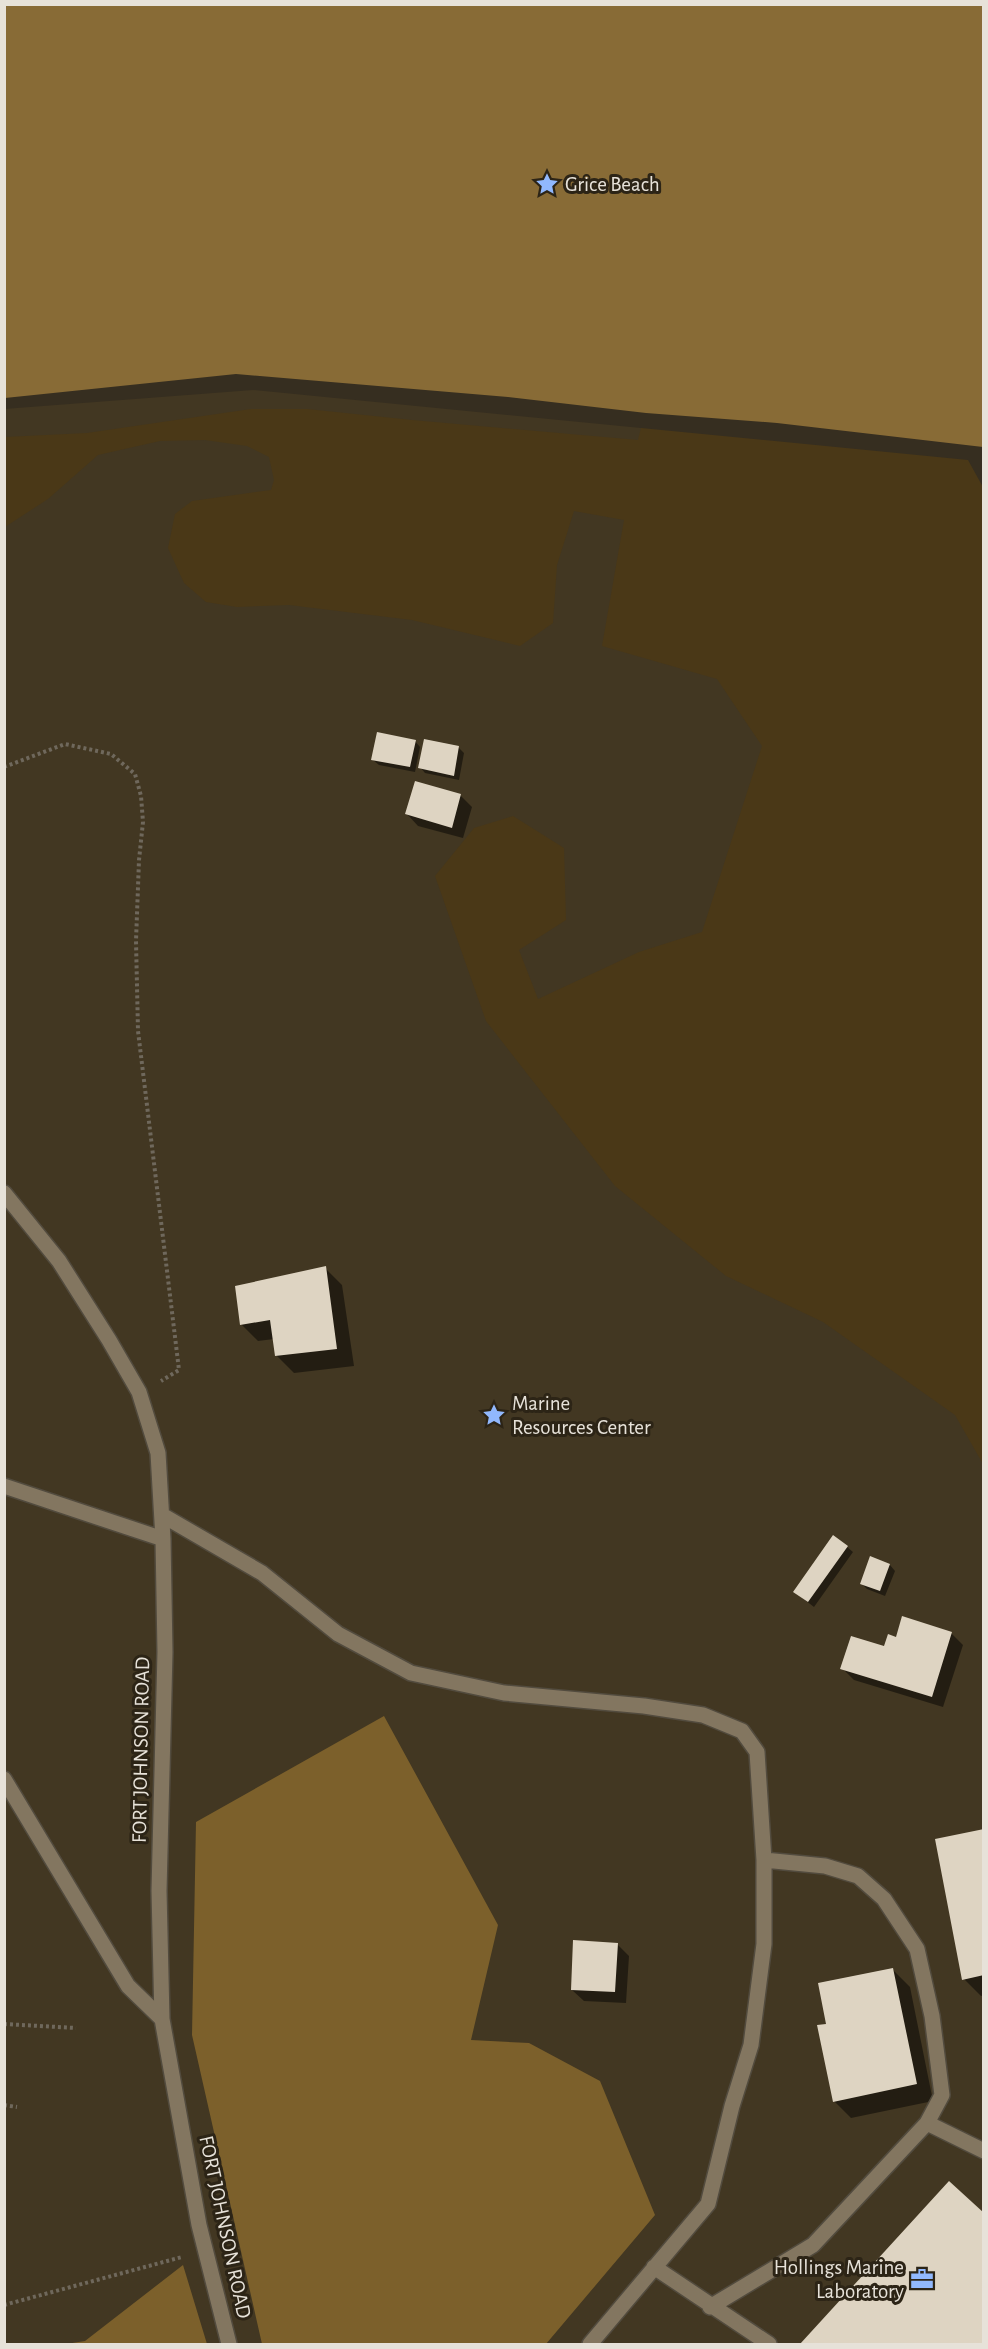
<svg xmlns="http://www.w3.org/2000/svg" width="988" height="2349" viewBox="0 0 988 2349" font-family="'Alegreya Sans',sans-serif">
<rect width="100%" height="100%" fill="#362e20"/>
<path fill="#423722" d="M253,387L642,424L984,486L983,2344H5V406Z"/>
<path fill="#4a3817" d="M251,409H307L412,420L638,440L642,424L970,458L984,486L983,1464L955,1415L823,1322L726,1276L615,1186L486,1021L435,876L474,828L513,816L564,848L566,920L519,950L538,999L639,952L702,932L762,746L717,679L602,646L624,520L574,511L557,565L553,623L520,646L412,620L289,605L237,607L206,602L184,583L168,548L175,514L192,501L271,490L274,480L269,457L247,446L205,440L160,441L98,455L48,499L5,527V437L87,433Z"/>
<path fill="#7c602b" d="M384,1716L498,1925L471,2040L529,2043L600,2081L655,2215L546,2344H262L192,2035L196,1822Z
M183,2265L207,2344H66L85,2341Z"/>
<path fill="#886b36" d="M5,5H983V486L970,457L253,387L5,406Z"/>
<path fill="#362e20" d="M236,374L508,397L646,413L777,423L983,447L984,489L968,460L253,390L4,409L5,398Z"/>
<path fill="#0007" d="M415,741L420,747L415,772L379,765L373,760Z
M459,748L464,753L459,780L425,773L420,767Z
M460,795L472,807L463,838L418,826L407,814Z
M325,1268L342,1285L354,1366L294,1373L277,1356L274,1339L258,1341L241,1324Z
M847,1547L853,1552L814,1607L801,1597Z
M871,1558L890,1565L895,1571L885,1596L867,1589L861,1583Z
M951,1633L963,1645L943,1707L854,1680L842,1668L885,1648L897,1639Z
M984,1831V1995L981,1996L964,1979Z
M617,1944L629,1956L626,2003L584,2001L572,1990Z
M893,1970L910,1987L933,2101L851,2118L834,2101L828,2025Z
M949,2183L984,2215V2344H802Z"/>
<path fill="#ded4c2" d="M377,732L416,740L410,767L371,760Z
M424,739L459,746L454,776L418,768Z
M415,781L461,794L452,828L405,814Z
M326,1266L337,1349L275,1356L270,1320L240,1325L235,1286Z
M833,1535L848,1546L808,1602L793,1592Z
M870,1556L890,1564L880,1591L860,1584Z
M902,1616L952,1632L932,1697L840,1669L851,1636L884,1646L888,1634L896,1637Z
M984,1829V1975L962,1980L935,1839Z
M573,1940L618,1943L615,1992L571,1990Z
M893,1968L917,2084L833,2102L817,2025L826,2024L818,1983Z
M949,2181L984,2213V2344H800Z"/>
<g fill="none" stroke-linecap="round" stroke-linejoin="round">
<g stroke="#524b3e" stroke-width="18">
<path id="minor" d="M4,1193L59,1261L109,1340L139,1392L158,1453L163,1539L165,1652L159,1891L162,2019L199,2225L229,2344
M4,1486L163,1539
M162,1515L262,1573L338,1634L411,1673L504,1693L644,1706L703,1715L742,1731L757,1752L764,1860V1944L751,2045L732,2106L708,2204L590,2344
M4,1779L128,1986L162,2019
M764,1860L825,1866L858,1876L884,1899L917,1949L932,2016L942,2095L927,2123
M654,2267L769,2344
M710,2307L813,2245L927,2123L984,2151"/>
</g>
<path stroke="#6f685c" stroke-width="4" stroke-dasharray="3 3" stroke-linecap="butt" d="M4,767L65,744L111,754L135,774L141,796L143,822L139,860L136,941L138,1031L179,1370L161,1381
M4,2024L76,2028
M4,2105L17,2107
M4,2305L182,2257"/>
<use href="#minor" stroke="#837660" stroke-width="15"/>
</g>
<defs>
<g id="sight-bare" transform="scale(1.8)"><path d="M0-6L1.8-2.2L6-1.7L2.9 1.2L3.7 5.4L0 3.3L-3.7 5.4L-2.9 1.2L-6-1.7L-1.8-2.2Z" fill="#91b8fd" stroke="#2c2416" stroke-width="2.5" paint-order="stroke"/></g>
<g id="office-bare" transform="scale(1.8)"><path d="M-6-3h4V-5.5h4V-3h4V5H-6ZM-1-4.5V-3h2v-1.5ZM-6 0V1H6V0Z" fill="#91b8fd" stroke="#2c2416" stroke-width="2.5" paint-order="stroke"/></g>
</defs>
<g fill-rule="evenodd">
<use href="#sight-bare" x="547" y="184"/>
<use href="#sight-bare" x="494" y="1415"/>
<use href="#office-bare" x="922" y="2279"/>
</g>
<g text-anchor="middle" dominant-baseline="central" stroke-width="6" stroke-linejoin="round" paint-order="stroke">
<g font-size="21" fill="#e7e2d9" stroke="#2c2416" text-anchor="start">
<text x="565" y="184">Grice Beach</text>
<text x="512" y="1403">Marine<tspan x="512" dy="24">Resources Center</tspan></text>
<text x="904" y="2267" text-anchor="end">Hollings Marine<tspan x="904" dy="24">Laboratory</tspan></text>
</g>
<g font-size="21" fill="#e7e2d9" stroke="#2c2416">
<text transform="translate(141 1750) rotate(-89)">FORT JOHNSON ROAD</text>
<text transform="translate(225 2227) rotate(78)">FORT JOHNSON ROAD</text>
</g>
</g>
<rect width="988" height="2349" fill="none" stroke="#e7e2d9" stroke-width="12"/>
</svg>
